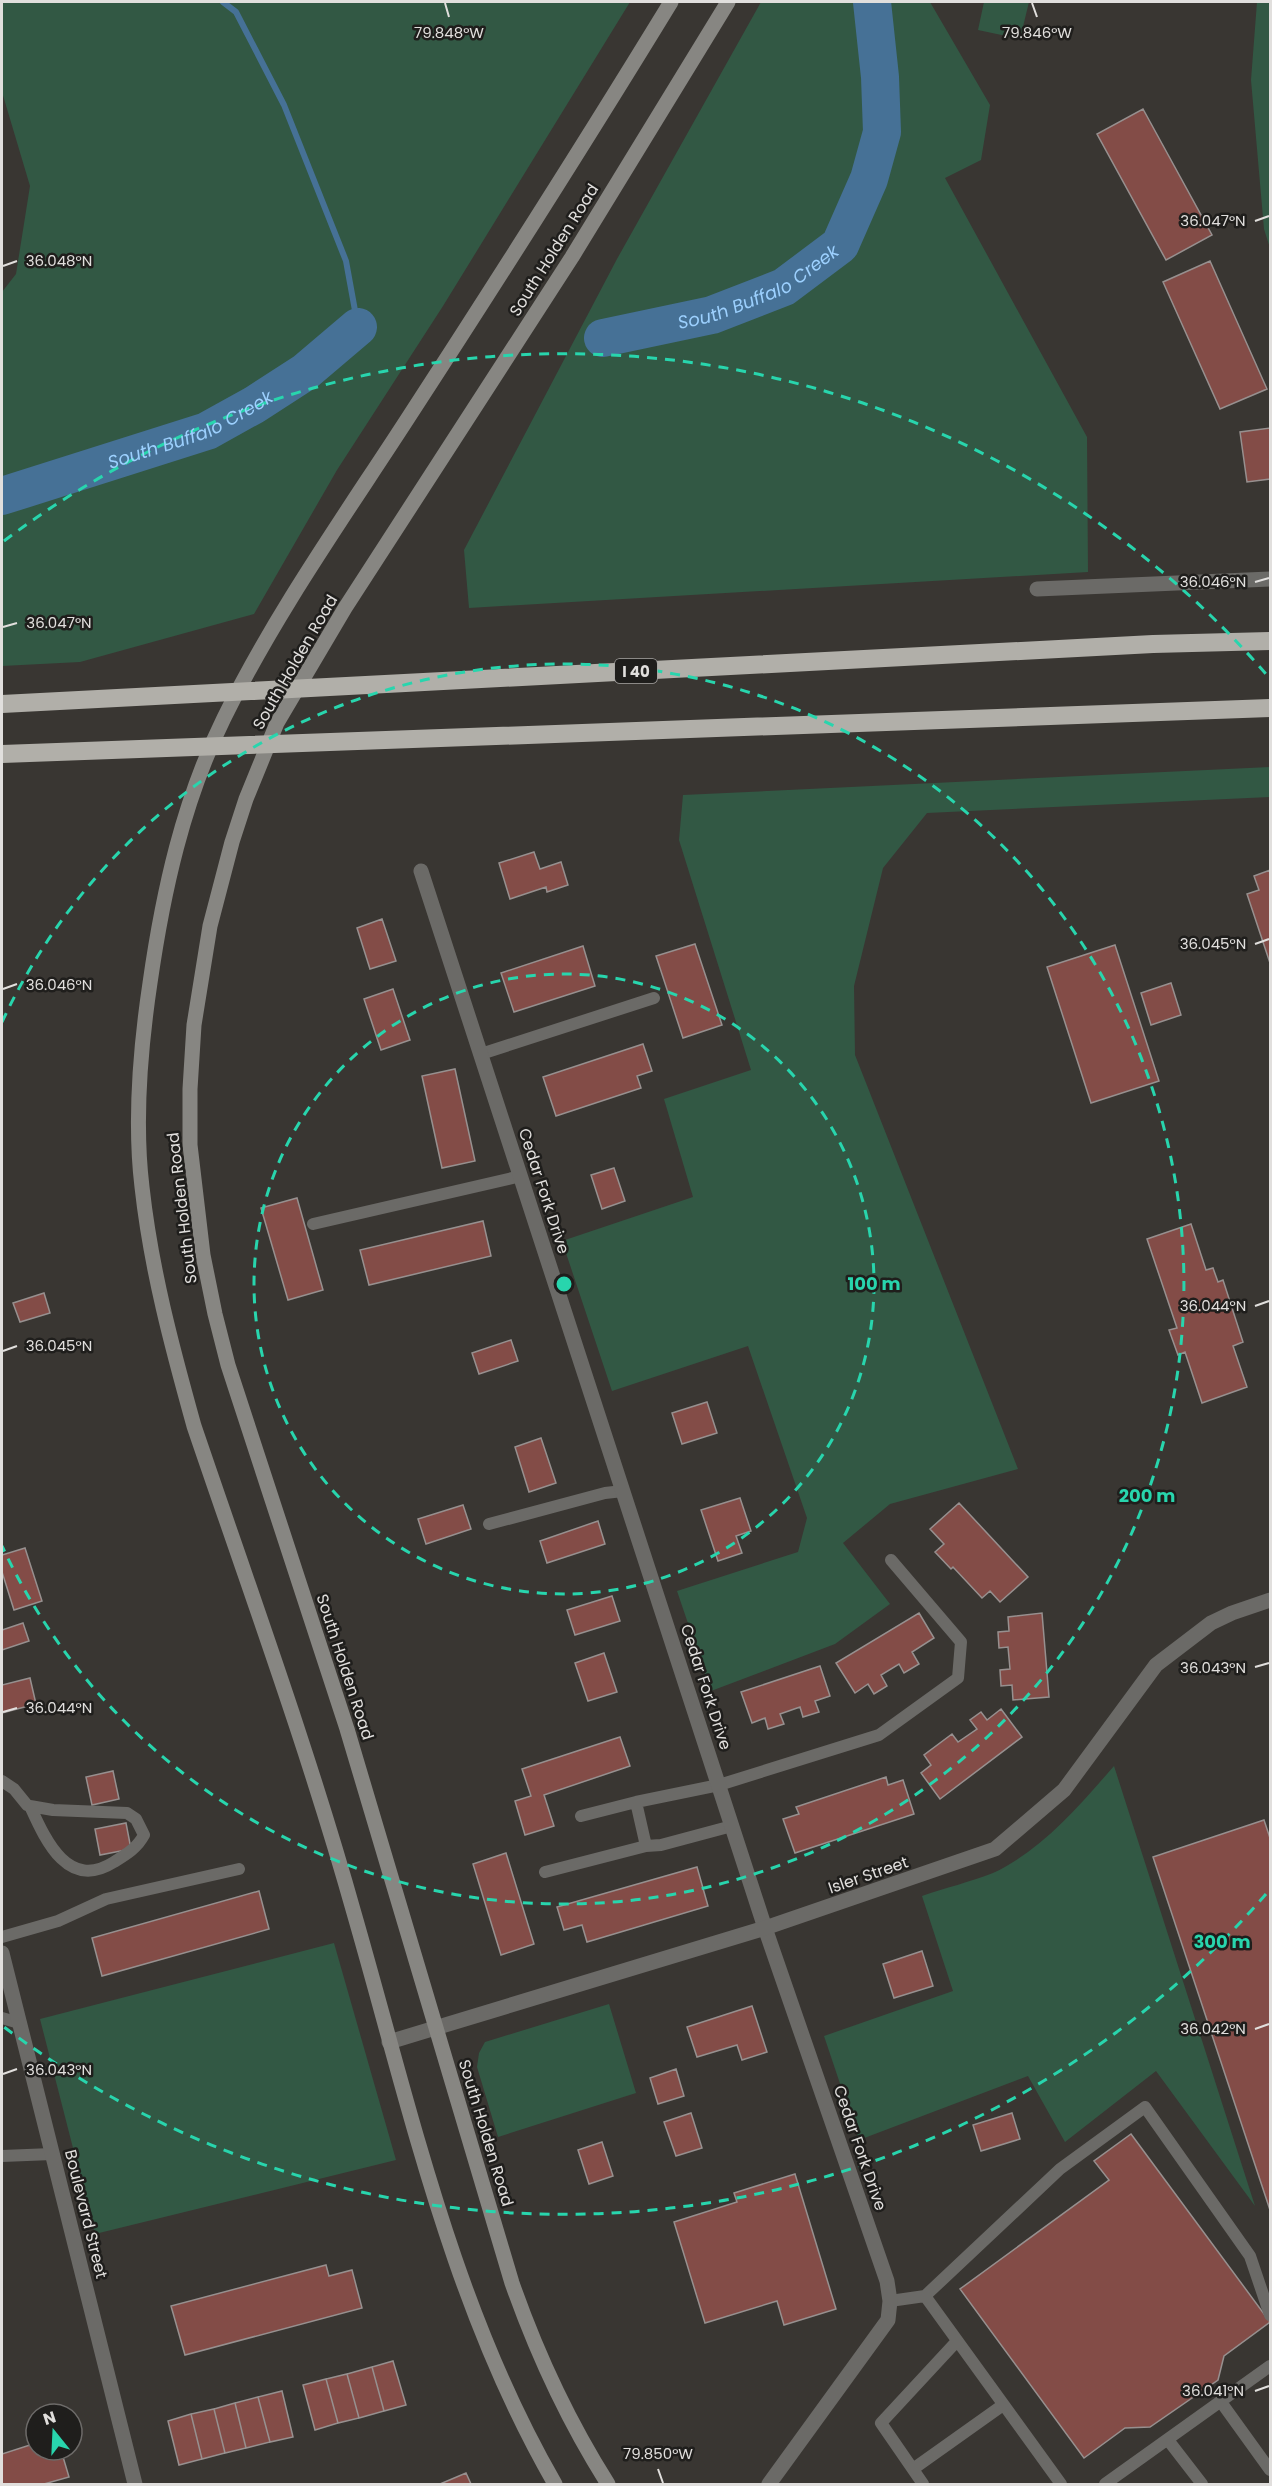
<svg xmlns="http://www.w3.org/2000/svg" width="1272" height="2486" viewBox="0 0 1272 2486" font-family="Poppins,sans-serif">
<rect width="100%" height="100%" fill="#393632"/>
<path fill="#325844" d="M2,2H630L443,306L337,470L254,614L80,662L2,666V292L16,274L30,186L2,92Z
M761,2H930L990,105L981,160L945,178L1087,437L1088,572L469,608L464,550L617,259Z
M984,2H1029L1020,39L978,30Z
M1257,2H1270V248L1264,229L1251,80Z
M1270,767V797L927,813L883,868L854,986L855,1055L1018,1469L890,1504L843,1543L890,1604L835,1644L711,1691L677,1591L798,1552L807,1518L748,1346L612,1391L562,1241L693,1197L664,1099L751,1070L679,840L683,795Z
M1114,1766L1255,2206L1156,2071L1065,2142L1028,2076L859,2140L824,2036L953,1991L922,1896C945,1888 970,1882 993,1873C1042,1850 1079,1806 1114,1766Z
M334,1943L396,2160L95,2234L40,2019Z
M609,2004L636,2093L498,2137L477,2067L479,2053L485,2042Z"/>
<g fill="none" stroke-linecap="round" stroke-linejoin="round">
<path stroke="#467196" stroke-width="6" d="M223,2L236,12L284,105L346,261L358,327"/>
<g stroke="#467196" stroke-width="38">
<path id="s1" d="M603,338L712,315L784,287L840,245L869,179L882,132L880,77L872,2"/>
<path id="s2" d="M2,496L207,431L254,405L305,372L358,327"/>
</g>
</g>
<path fill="#834c47" stroke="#97908f" stroke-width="1.5" d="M1143,109L1212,235L1166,260L1097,134Z
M1210,261L1267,389L1220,409L1163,282Z
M1270,428V479L1247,482L1240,432Z
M534,852L540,869L561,862L568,885L547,892L546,887L510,899L499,863Z
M1270,870V963L1247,894L1259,890L1254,876Z
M382,919L396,961L370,969L357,928Z
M695,944L722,1025L683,1038L656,956Z
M1115,945L1159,1081L1091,1103L1047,967Z
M583,946L595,986L514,1012L501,973Z
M1171,983L1181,1015L1151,1025L1141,993Z
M393,989L410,1040L381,1050L364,999Z
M643,1044L652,1071L637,1076L641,1088L556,1116L543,1077Z
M455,1069L475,1161L442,1168L422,1076Z
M614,1168L625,1201L602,1209L591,1175Z
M297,1198L323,1290L288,1300L261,1208Z
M483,1221L491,1256L369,1285L360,1250Z
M1191,1224L1206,1270L1213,1268L1218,1282L1223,1280L1243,1342L1233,1346L1247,1387L1202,1403L1185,1352L1178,1355L1169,1330L1177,1328L1147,1239Z
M44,1293L50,1313L20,1322L13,1303Z
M511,1340L518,1361L479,1374L472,1353Z
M707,1402L717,1433L682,1444L672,1413Z
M541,1438L556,1483L529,1492L515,1447Z
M740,1498L751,1531L736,1536L742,1553L718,1561L701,1510Z
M959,1503L1028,1577L1000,1602L990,1591L982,1598L953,1567L951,1569L935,1552L944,1544L930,1529Z
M463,1505L471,1529L426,1544L418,1519Z
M598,1521L605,1544L547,1563L540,1541Z
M25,1548L42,1601L14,1610L2,1572V1555Z
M612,1596L620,1621L575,1635L567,1610Z
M919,1613L934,1638L912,1652L919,1664L904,1673L899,1664L881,1675L887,1686L874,1694L868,1684L855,1693L836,1663Z
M1042,1613L1049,1697L1013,1700L1012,1685L1001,1686L1000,1670L1010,1669L1008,1647L999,1648L998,1632L1009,1631L1008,1617Z
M23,1623L29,1641L2,1650V1630Z
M604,1653L617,1692L588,1701L575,1663Z
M820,1666L830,1696L815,1701L819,1712L803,1717L800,1707L780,1714L784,1724L768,1729L765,1718L752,1723L741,1692Z
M30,1678L36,1704L2,1713V1685Z
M1001,1709L1022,1737L940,1799L921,1773L931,1765L924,1755L952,1734L958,1742L977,1729L970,1720L981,1712L987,1720Z
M620,1737L630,1766L544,1795L554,1826L525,1835L515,1801L531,1796L522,1769Z
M113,1771L119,1799L92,1805L86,1777Z
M886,1777L888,1785L903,1780L914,1814L795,1853L783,1819L799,1814L796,1807Z
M1264,1820L1270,1838V2210L1153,1857Z
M126,1823L131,1849L100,1855L95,1829Z
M506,1853L534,1944L501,1955L473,1864Z
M697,1867L708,1906L587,1942L582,1925L564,1930L557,1907Z
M259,1891L269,1929L102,1976L92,1938Z
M922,1951L933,1986L894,1998L883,1964Z
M752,2006L767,2052L742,2060L737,2045L697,2057L687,2027Z
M676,2069L684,2096L658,2104L650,2078Z
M691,2113L702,2148L676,2156L664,2122Z
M1012,2113L1020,2139L981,2151L973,2125Z
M1131,2134L1270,2322L1224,2356L1218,2380L1150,2427L1125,2428L1084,2458L960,2289L1109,2180L1094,2161Z
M602,2142L613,2176L589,2184L578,2150Z
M795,2174L836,2309L784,2325L777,2301L705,2323L674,2222L737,2202L734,2193Z
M326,2265L329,2276L352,2270L362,2308L185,2355L171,2306Z
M393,2361L406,2405L384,2411L372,2367Z
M372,2367L384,2411L359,2418L347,2374Z
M347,2374L359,2418L338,2423L326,2379Z
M326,2379L338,2423L315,2430L303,2385Z
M282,2391L293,2437L270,2442L258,2397Z
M258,2397L270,2442L246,2448L235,2403Z
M235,2403L246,2448L225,2453L214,2409Z
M214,2409L225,2453L202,2459L191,2414Z
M191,2414L202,2459L179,2465L168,2421Z
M36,2443V2450H61L69,2477L44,2484H2V2454Z
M466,2473L471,2484H440Z"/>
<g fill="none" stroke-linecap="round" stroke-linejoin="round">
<path stroke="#6b6a67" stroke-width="12" d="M481,1054L654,998
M313,1224L521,1176
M489,1524L605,1493L623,1491
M2,1781L14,1789L27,1805L30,1806L53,1810L127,1813L136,1819L144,1835C137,1848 127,1854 114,1862C68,1891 46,1841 30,1806
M581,1816L636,1802
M732,1826L661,1845L646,1846L636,1802L719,1785L879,1735L958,1678L961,1642L891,1560
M545,1872L646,1846
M2,1937L58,1921L106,1899L239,1869
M2,2018L19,2023
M2,2156L52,2154
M925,2296L1061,2484
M890,2301L925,2296L1060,2169L1145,2107L1250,2256L1270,2315
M1221,2402L1270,2470
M1168,2440L1202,2484
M913,2469L1003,2405
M923,2484L881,2423L957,2341
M1105,2484L1270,2366"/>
<path stroke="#6b6a67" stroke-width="15" d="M1037,589L1270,579
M421,871L765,1928L887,2281L890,2301L888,2320L769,2484
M2,1953L135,2484"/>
<path stroke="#6b6a67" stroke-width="15" d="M389,2042L765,1928L995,1849L1064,1790L1156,1665L1211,1623L1232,1613L1270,1600"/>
<path stroke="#878682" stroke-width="15" d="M555,2484C453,2308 410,2107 354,1913C308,1749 249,1588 194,1426C172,1347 151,1269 142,1187C134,1120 140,1050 150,983C163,892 183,801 224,718C276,612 346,514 410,415C499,278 586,141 671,2
M608,2484C568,2421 537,2354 512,2283L347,1729L228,1365L215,1314L203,1255L190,1145V1089L194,1025L210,926L232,842L246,799L277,723L345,608L572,257L728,2"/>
<path stroke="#b1afa9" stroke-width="18" d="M2,704L1153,644L1270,641
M2,754L1270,708"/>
</g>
<path fill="none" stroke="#e1dfdd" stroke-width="2" d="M445,3L449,17M1032,3L1037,17M1255,221L1269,216M3,266L17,261M1255,582L1269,578M3,627L17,623M1255,944L1269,939M3,989L17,984M1255,1306L1269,1301M3,1351L17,1346M1255,1667L1269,1663M3,1712L17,1708M1255,2029L1269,2024M3,2074L17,2069M1255,2391L1269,2386M658,2469L663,2483"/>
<g fill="none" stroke="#28d5ad" stroke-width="3" stroke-dasharray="10 8">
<circle cx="564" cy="1284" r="310"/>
<path d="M2 1022A620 620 0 1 1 2 1546"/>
<path d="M1266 1894A930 930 0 0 1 4 2027M4 541A930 930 0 0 1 1266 674"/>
</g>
<g text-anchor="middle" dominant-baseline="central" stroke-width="5" stroke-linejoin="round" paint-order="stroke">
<rect fill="#1f1e1c" stroke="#a7a5a3" stroke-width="1.5" x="615" y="659" width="42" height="24" rx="4.5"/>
<g font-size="15" font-weight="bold" fill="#e1dfdd">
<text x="636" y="671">I 40</text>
</g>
<g font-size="16" fill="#e1dfdd" stroke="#1f1e1c">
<text transform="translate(554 250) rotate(-58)">South Holden Road</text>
<text transform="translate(295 662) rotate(-60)">South Holden Road</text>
<text transform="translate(544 1191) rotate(72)">Cedar Fork Drive</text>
<text transform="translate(182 1208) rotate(-97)">South Holden Road</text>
<text transform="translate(345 1667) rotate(72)">South Holden Road</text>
<text transform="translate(706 1687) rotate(72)">Cedar Fork Drive</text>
<text transform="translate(868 1875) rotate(-19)">Isler Street</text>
<text transform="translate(486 2133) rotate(73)">South Holden Road</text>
<text transform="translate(860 2148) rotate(71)">Cedar Fork Drive</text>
<text transform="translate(86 2214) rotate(76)">Boulevard Street</text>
</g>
<g font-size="18" font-style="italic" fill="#9cd0fe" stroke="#1f1e1c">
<text stroke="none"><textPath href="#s1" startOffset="165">South Buffalo Creek</textPath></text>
<text stroke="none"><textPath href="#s2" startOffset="200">South Buffalo Creek</textPath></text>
</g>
</g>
<g font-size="15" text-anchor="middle" fill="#e1dfdd" stroke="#1f1e1c" stroke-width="5" stroke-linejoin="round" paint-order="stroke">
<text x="449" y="38">79.848°W</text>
<text x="1037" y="38">79.846°W</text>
<text x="1213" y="226">36.047°N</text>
<text x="59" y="266">36.048°N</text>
<text x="1213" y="587">36.046°N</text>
<text x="59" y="628">36.047°N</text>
<text x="1213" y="949">36.045°N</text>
<text x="59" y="990">36.046°N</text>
<text x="1213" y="1311">36.044°N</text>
<text x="59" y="1351">36.045°N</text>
<text x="1213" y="1673">36.043°N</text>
<text x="59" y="1713">36.044°N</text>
<text x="1213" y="2034">36.042°N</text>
<text x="59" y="2075">36.043°N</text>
<text x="1213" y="2396">36.041°N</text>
<text x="658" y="2459">79.850°W</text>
</g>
<circle cx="564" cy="1284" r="9" fill="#28d5ad" stroke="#1f1e1c" stroke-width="3"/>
<g font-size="18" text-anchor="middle" font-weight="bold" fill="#28d5ad" stroke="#1f1e1c" stroke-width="5" stroke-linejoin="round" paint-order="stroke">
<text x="874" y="1290">100 m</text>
<text x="1147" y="1502">200 m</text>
<text x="1222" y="1948">300 m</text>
</g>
<rect width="1272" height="2486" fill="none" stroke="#e1dfdd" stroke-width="6"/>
<g transform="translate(54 2432) rotate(342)"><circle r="28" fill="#1f1e1c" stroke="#6d6b69" stroke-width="1.5"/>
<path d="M0-4.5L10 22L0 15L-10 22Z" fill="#28d5ad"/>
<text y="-9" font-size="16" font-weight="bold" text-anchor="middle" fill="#e1dfdd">N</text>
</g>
</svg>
